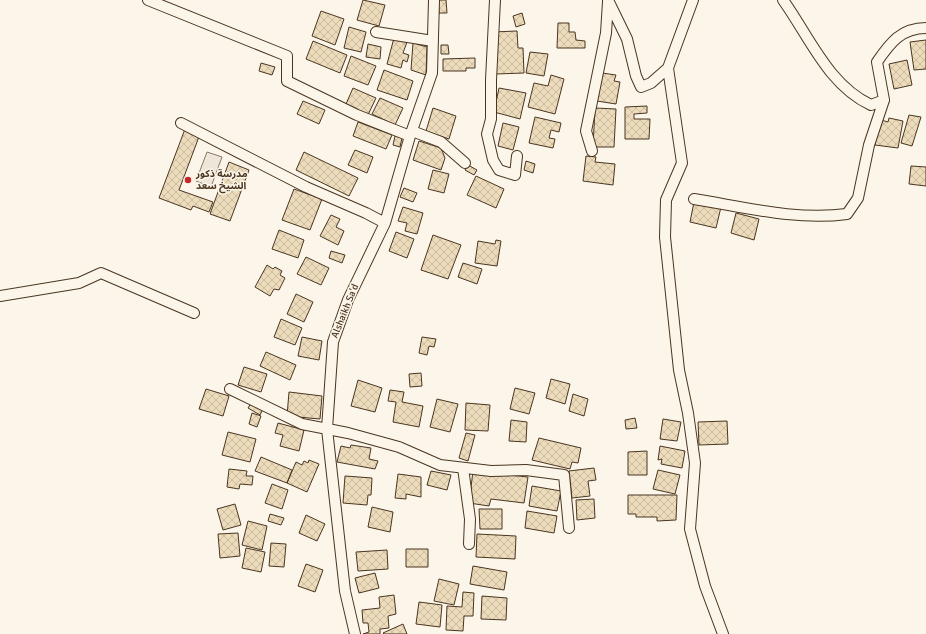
<svg xmlns="http://www.w3.org/2000/svg" width="926" height="634" viewBox="0 0 926 634" font-family="Signika,'Noto Sans Arabic',sans-serif">
<defs>
<pattern id="building-cross-hatch" width="8" height="8" patternUnits="userSpaceOnUse"><rect width="8" height="8" fill="#ecdcbc"/><path d="M0 0l8 8M0 8l8-8" fill="none" stroke="#ccbda1"/></pattern>
</defs>
<rect width="100%" height="100%" fill="#fbf6e9"/>
<path fill="#ede6d9" stroke="#887966" d="M207,152L222,157L211,187L196,181Z"/>
<path fill="url(#building-cross-hatch)" stroke="#4a3520" d="M363,0L385,5L379,26L357,20Z
M438,0H446L447,13H439Z
M321,11L344,19L335,45L312,36Z
M522,13L525,24L516,27L513,16Z
M558,23H569V32H575L576,40L585,41V48H557Z
M349,27L366,32L361,52L344,48Z
M517,31L518,48H523L524,73L496,74L493,32Z
M394,38L407,42L403,53L409,55L407,62L403,60L401,68L387,64Z
M926,40V69L914,70L910,42Z
M313,41L347,55L340,73L306,59Z
M413,43L427,47L426,75L411,70Z
M368,44L381,47L380,59L366,57Z
M441,45H448L449,54H441Z
M530,52L548,54L544,76L526,73Z
M351,56L376,66L368,85L344,76Z
M475,58V68H466V71H443V59Z
M907,60L912,85L894,89L889,64Z
M261,63L275,67L272,75L259,71Z
M384,70L413,81L407,100L377,90Z
M602,73L616,75L614,81L620,82L616,104L597,101Z
M551,75L564,79L555,114L528,107L534,83L548,86Z
M353,88L376,98L368,115L346,104Z
M499,88L526,93L520,119L494,112Z
M380,98L403,108L395,125L372,114Z
M303,101L325,110L319,124L297,114Z
M647,106V113L634,114V119H650L649,139H625V107Z
M433,108L456,116L449,139L426,131Z
M595,108L616,109L614,147H593Z
M909,115L921,117L912,146L901,143Z
M535,117L561,123L559,132L551,130L549,138L555,139L553,148L529,143Z
M889,118L903,121L898,148L875,145L877,129L881,120L888,122Z
M358,122L392,135L386,149L353,136Z
M503,123L519,127L513,150L498,146Z
M185,129L200,134L179,190L213,202L209,212L193,206L191,210L159,198Z
M395,136L402,138L400,147L393,145Z
M419,141L441,148L445,158L441,170L413,160Z
M355,150L373,157L367,173L348,165Z
M304,152L358,178L349,196L296,170Z
M586,156L596,157L595,162L615,164L613,185L583,181Z
M526,161L535,164L533,173L524,170Z
M229,162L249,170L230,221L210,214Z
M468,165L477,170L474,175L465,170Z
M911,166L926,167V186L909,184Z
M433,170L449,174L444,193L428,189Z
M476,176L504,189L496,208L467,195Z
M404,188L417,193L413,202L400,197Z
M294,189L322,199L310,230L282,220Z
M694,202L721,207L716,228L690,222Z
M403,207L423,213L417,234L405,231L407,223L398,221Z
M736,213L759,219L754,240L731,233Z
M331,215L340,219L336,227L344,231L338,245L320,236Z
M279,230L304,240L298,258L272,249Z
M396,232L414,239L407,258L389,251Z
M433,235L461,245L448,279L421,270Z
M496,240L501,241L497,266L475,263L478,241L495,244Z
M331,251L345,255L342,263L329,258Z
M306,257L329,268L321,285L297,274Z
M463,263L482,269L477,284L458,277Z
M267,265L273,269L275,267L282,271L280,275L285,278L279,290L274,289L270,296L255,287Z
M296,294L313,302L304,322L287,314Z
M281,319L302,328L295,345L274,337Z
M302,337L322,341L319,360L298,356Z
M422,337L436,339L434,347L429,346L427,355L419,353Z
M266,352L296,365L290,380L260,366Z
M244,367L267,374L261,392L238,385Z
M421,373L422,386L410,387L409,374Z
M551,379L570,384L565,404L546,398Z
M358,380L382,388L375,412L351,406Z
M515,388L535,393L529,414L510,409Z
M206,389L229,396L223,416L199,409Z
M390,390L404,392L402,402L423,406L419,427L393,422L396,402L388,401Z
M289,392L322,396L320,419L287,416Z
M573,394L588,399L584,416L569,411Z
M437,399L458,404L450,432L430,427Z
M251,403L263,409L260,415L248,408Z
M466,403L490,405L488,431L465,430Z
M252,413L261,416L257,427L249,424Z
M635,418L637,428L626,429L625,420Z
M663,419L681,422L677,441L660,439Z
M511,420L527,422L526,442L509,441Z
M727,421L728,444L699,445L698,422Z
M278,423L304,430L299,451L280,446L283,435L275,433Z
M228,432L256,439L250,462L222,455Z
M466,433L475,435L468,461L459,458Z
M539,438L581,448L578,463L572,462L570,469L532,460Z
M351,445L371,448L369,459L378,461L375,469L337,462L341,446L350,448Z
M660,446L685,451L682,468L661,464L662,459L658,460Z
M647,451V475H628V452Z
M261,457L292,470L287,483L255,471Z
M309,460L319,464L307,492L287,483L296,462L302,465L304,461L308,463Z
M594,468L596,480L588,481L590,496L572,498L569,471Z
M229,469L247,471L246,476H253L252,485L240,484L239,489L227,487Z
M658,470L680,475L675,494L653,489Z
M431,471L451,475L447,490L427,485Z
M473,471L528,477L524,503L491,499L489,506L469,503Z
M398,474L421,477V497L406,494V499L395,498Z
M345,476L372,478L371,495H368L367,505L343,503Z
M272,484L288,490L282,509L265,503Z
M532,486L561,491L557,511L529,506Z
M628,495H677L676,520L657,521V517H636V514H628Z
M594,499L595,518L577,520L576,500Z
M235,504L241,525L223,530L217,509Z
M372,507L393,512L390,532L368,527Z
M479,509H502V529H480Z
M527,511L557,516L554,533L525,528Z
M270,514L284,518L281,525L268,521Z
M306,515L325,524L317,541L299,533Z
M248,521L267,526L262,550L242,545Z
M238,533L240,556L220,558L218,534Z
M477,534L516,536L515,559L476,557Z
M271,543L286,544L284,567L269,566Z
M246,548L265,552L261,572L242,568Z
M406,549H428V567H406Z
M387,550L388,569L358,571L356,552Z
M306,564L323,570L315,592L298,586Z
M473,566L507,572L504,590L470,584Z
M375,573L379,588L359,593L355,578Z
M439,579L459,584L454,605L434,601Z
M463,592L474,593L473,616H464L463,631L446,630L447,606L462,607Z
M394,595L396,614L388,616L389,628L380,629V634H363L369,632L368,623H363L362,610L380,608L379,597Z
M482,596L507,598L506,620L481,619Z
M419,602L442,605L440,627L416,624Z
M403,624L407,634H384L383,633Z"/>
<g fill="none" stroke-linecap="round" stroke-linejoin="round">
<g stroke="#4a3520" stroke-width="12">
<path id="minor" d="M148,0L287,56V81L357,115L410,136
M495,0L491,80V119L487,134L493,160L499,170L515,175L517,156
M608,0L627,39L636,76L641,87L651,83L668,68L693,0
M783,0C809,36 828,85 871,105L884,100L877,62C890,43 901,28 926,28
M376,32L433,41
M668,68L682,163L666,200L665,237L679,370L688,413L695,463L690,529L705,586L723,634
M181,123L306,187L366,213L385,223
M412,131L441,142L465,163
M592,151L586,131L606,33L608,2
M694,199C744,207 797,221 847,214L858,198L869,145L884,100
M0,296L79,283L101,273L194,313
M230,389L302,424L348,433L399,447L440,465L491,471L526,470L564,475L569,528
M463,468L470,519L469,544
M355,634L345,591L327,429L333,342L348,300L385,223L410,136L432,73L434,0"/>
</g>
<use href="#minor" stroke="#fbf6e9" stroke-width="10"/>
</g>
<circle fill="#c62828" stroke="#fbf6e9" stroke-width="1.5" cx="188" cy="180" r="4"/>
<g text-anchor="middle" dominant-baseline="central" stroke-width="3" stroke-linejoin="round" paint-order="stroke">
<g font-size="10" font-weight="bold" fill="#4a3520" stroke="#fbf6e9" text-anchor="start">
<text x="196" y="174">مدرسة ذكور<tspan x="196" dy="12">الشيخ سعد</tspan></text>
</g>
<g font-size="10" fill="#4a3520" stroke="#fbf6e9">
<text transform="translate(345 311) rotate(-68)">Alshaikh Sa'd</text>
</g>
</g>
</svg>
